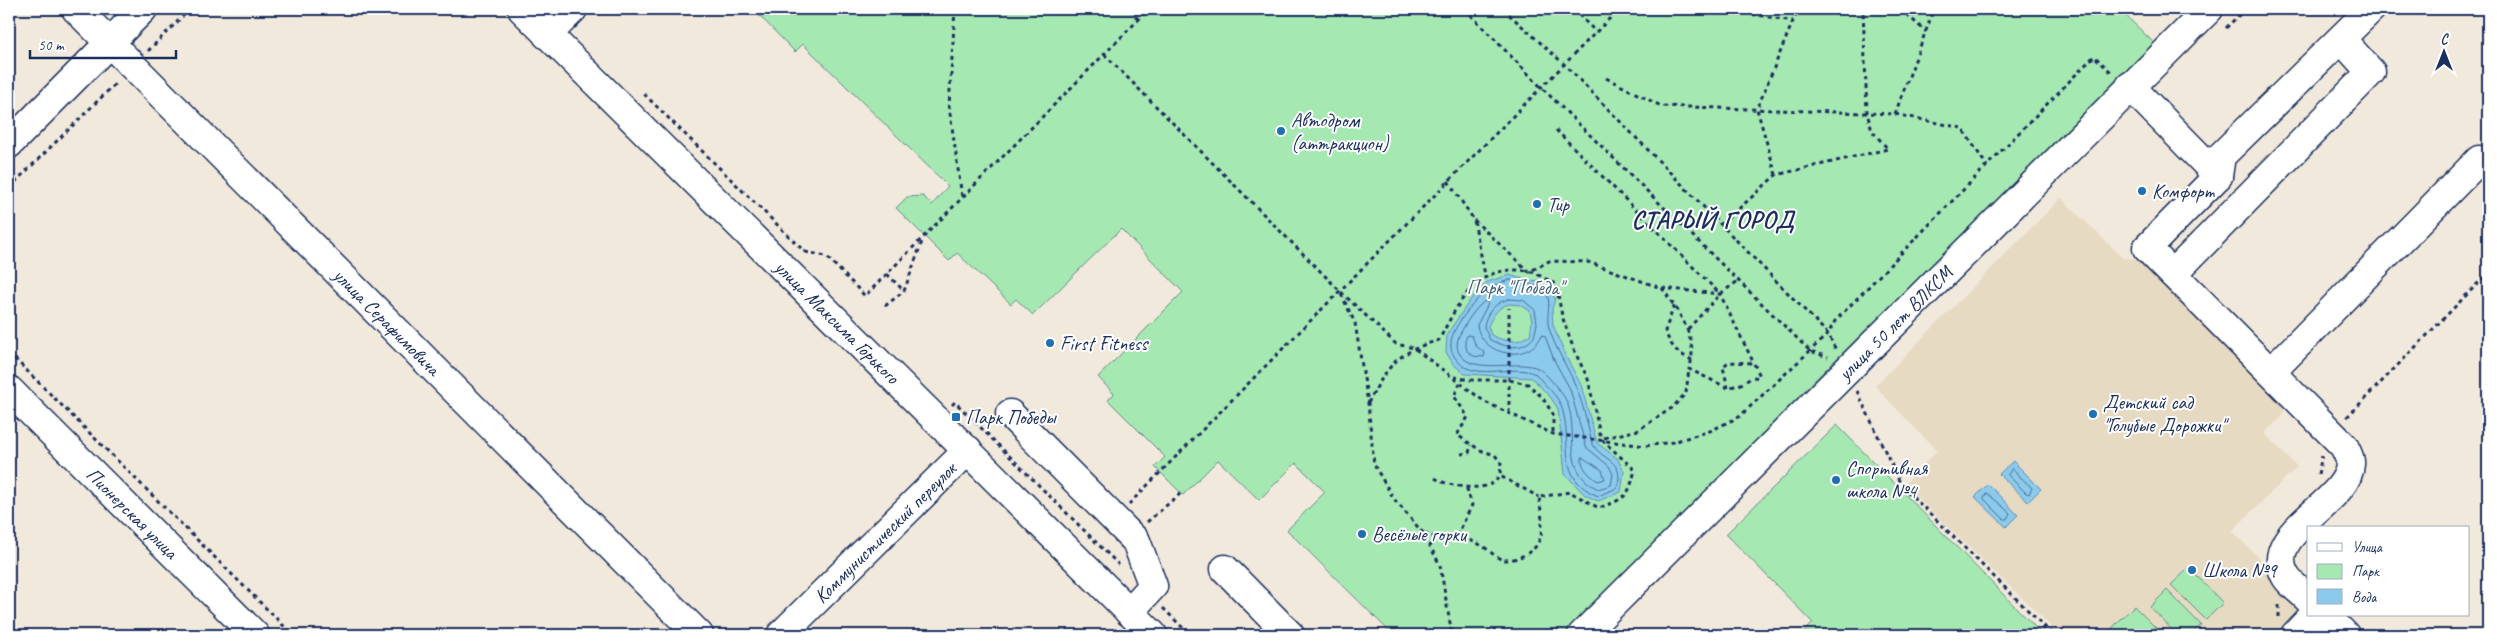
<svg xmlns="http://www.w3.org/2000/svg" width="2497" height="644" viewBox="0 0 2497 644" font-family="Caveat,sans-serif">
<rect width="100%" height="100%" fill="#f1e9db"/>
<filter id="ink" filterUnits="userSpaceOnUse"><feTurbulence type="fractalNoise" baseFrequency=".02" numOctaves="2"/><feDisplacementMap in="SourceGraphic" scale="10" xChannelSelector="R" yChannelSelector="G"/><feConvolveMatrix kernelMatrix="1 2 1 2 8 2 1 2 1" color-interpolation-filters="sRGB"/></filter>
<g filter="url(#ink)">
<path fill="#e7dac2" d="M2061,198L2123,258L2152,262L2287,403L2281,418L2264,433L2297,467L2232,531L2308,608L2329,635H2050L2054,629L1904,485L1937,451L1875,386Z"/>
<path fill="#a6e8b2" stroke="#608c88" d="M759,9H2119L2155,44L1819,376L1563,635H1393L1287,530L1325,492L1296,463L1259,500L1218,460L1183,495L1155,467L1165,457L1108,400L1114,394L1098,377L1183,292L1121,229L1033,315L1016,299L1011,304L957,253L949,261L896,208L907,197L923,196L932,205L948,186L803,44L795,52L756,12Z
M1837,425L2043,635H1801L1813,623L1726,534Z
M2189,568L2223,603L2206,620L2171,585Z
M2167,590L2201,625L2191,635H2177L2150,607Z
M2134,606L2163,635H2111L2108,632Z"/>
<path fill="#8bcaeb" stroke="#5e8cb3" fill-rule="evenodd" d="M1509,275L1530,281L1540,280L1549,288L1555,299L1552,309L1553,325L1565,355L1581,385L1597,443L1617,458L1624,471L1621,492L1598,501L1585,495L1565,474L1558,409L1551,398L1532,378L1465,374L1453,364L1446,352L1447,334L1471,299L1487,282ZM1509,304L1521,305L1530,311L1532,322L1530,335C1516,344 1506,342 1491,335L1488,326C1493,315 1498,307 1509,304Z
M2013,461L2041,489L2028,502L1999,474Z
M1988,484L2018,515L2006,527L1975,497Z"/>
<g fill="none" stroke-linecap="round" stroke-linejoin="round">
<path stroke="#486d96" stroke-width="1" d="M1510,280C1517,281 1542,287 1545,291C1553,301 1545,316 1549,328C1555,349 1568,367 1576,387C1583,404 1587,422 1591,439C1596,461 1627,457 1617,488L1598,496C1555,478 1573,443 1562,408C1558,395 1544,385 1536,374C1511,362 1471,385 1454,356C1446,343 1455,328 1463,317C1476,299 1488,285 1510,280Z
M1509,299L1523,300L1535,310L1537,323L1534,337C1522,352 1505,347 1490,340L1484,327C1485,313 1496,302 1509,299Z
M1485,301L1488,304L1477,325C1482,357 1529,364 1542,335L1545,336L1554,360L1570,389L1586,447L1609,466L1613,474L1611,485L1598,489C1555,468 1586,422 1560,391C1554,384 1543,369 1535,367C1513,360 1472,375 1459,353C1456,347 1457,340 1460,334C1466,323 1474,309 1485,301Z
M1468,335L1472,336L1476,346L1485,353L1484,357L1473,356L1467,351L1465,341Z
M1582,457L1602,470L1605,479L1598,481C1590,476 1580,467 1582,457Z
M2012,469L2032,488L2029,494L2026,493L2008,475Z
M1987,493L2010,513L2007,519H2004L1984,499Z"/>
<g stroke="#1b2f5e" stroke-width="31">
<g id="minor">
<path id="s1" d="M76,9L699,635"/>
<path id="s2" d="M522,9L1153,635"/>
<path d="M547,35L573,9"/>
<path d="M2130,86L2218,176"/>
<path d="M9,144L143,9"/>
<path d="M2173,274L2371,72L2341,39"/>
<path d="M2271,372L2479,160"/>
<path id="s3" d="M9,390L255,635"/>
<path d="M1010,414L1136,541L1153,586L1129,612"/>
<path d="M1225,569L1290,635"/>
<path d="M2308,599C2302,592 2291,585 2286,577C2259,532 2349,504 2350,464C2351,459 2346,451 2344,446L2147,248L2218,176L2221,156L2371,9"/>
<path d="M2325,615L2345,635"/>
<path id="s4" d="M781,635L968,450"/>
<path id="s5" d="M1582,635L2209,9"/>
<path d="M2295,635L2314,615"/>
</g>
</g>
<path stroke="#1b2f5e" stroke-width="3" stroke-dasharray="4 4" stroke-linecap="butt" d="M955,9L949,106L962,197
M1131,9L1138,20
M1465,9L1541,87L1810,351L1828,357
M1503,9L1564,64L1828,334L1836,350
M1573,9L1596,32
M1746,9L1751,14L1793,21
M1901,9L1926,32
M2226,28L2245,9
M148,51L190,9
M1104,54L1340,291L1396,344L1414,348L1485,402L1553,434L1645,446L1673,442L1710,431L1739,417L1828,334L1835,321L2094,56L2111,72
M1606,78L1661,106L1895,114L1962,128L1987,166
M644,94L805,252
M1895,114L1934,9
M1556,130L1720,294
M1776,175L1757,109L1798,9
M1448,181L1474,220L1485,275
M9,188L117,82
M1474,220L1529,272L1549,261L1588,262L1661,288L1720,294L1761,378
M1721,225L1776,175L1888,149L1872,131L1867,113L1863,9
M805,252L826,256L865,296L1149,9
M887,274L904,291
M1662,288C1678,311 1700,340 1689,369L1728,388L1741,384L1753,377L1760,378
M1341,294L1355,323L1368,403L1374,465L1394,499L1423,533L1440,565L1452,635
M885,306L904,291L923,239
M1674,306L1665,331C1671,346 1676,353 1692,360
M1688,329L1720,294L1738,281
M9,353L293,635
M1454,377L1470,380H1509L1528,384L1542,397L1553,414V434
M1460,383L1454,396L1468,417L1457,435L1480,450L1495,455L1501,463L1500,476
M1728,388L1723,367L1728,362L1754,363
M1857,391L1901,485L2053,635
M1368,403C1389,364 1396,353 1439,340C1459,302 1476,263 1528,271C1537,273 1547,280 1556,284L1562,316L1574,350L1588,379L1601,439L1635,470C1628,499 1625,498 1599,508L1570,492L1539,497C1542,518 1548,545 1524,555C1520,558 1511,560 1505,560C1496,559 1490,550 1482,546C1475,541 1465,539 1457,536L1444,540L1423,533
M952,405L955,402L1119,565
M1509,413V308
M2347,417L2488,273
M1604,438L1638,430L1672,408L1686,393L1689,369
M1461,454L1469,453L1471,445
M2318,474L2322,456
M1435,478C1447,486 1477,491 1491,484C1494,483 1497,479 1500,476L1539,497
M1129,504L1619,9
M1147,522L1181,493
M1457,536L1472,505L1466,486
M1163,608L1190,635
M2279,617V604
M2036,635L2044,627"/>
<use href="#minor" stroke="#fff" stroke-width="28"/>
</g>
</g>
<g fill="#1f6fb2" stroke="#fff" stroke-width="2">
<circle cx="1281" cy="131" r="5"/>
<circle cx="2142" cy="191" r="5"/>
<circle cx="1537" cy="204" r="5"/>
<circle cx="1050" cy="343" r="5"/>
<circle cx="2093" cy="414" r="5"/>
<rect x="951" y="412" width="10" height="10" rx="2.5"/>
<circle cx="1836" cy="480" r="5"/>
<circle cx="1362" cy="534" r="5"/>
<circle cx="2192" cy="570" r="5"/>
</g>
<g text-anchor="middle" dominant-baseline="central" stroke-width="4" stroke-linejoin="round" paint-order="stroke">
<g font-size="20" fill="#1b2f5e" stroke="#fff" text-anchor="start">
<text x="1291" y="120">Автодром<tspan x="1291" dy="23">(аттракцион)</tspan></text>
<text x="2152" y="191">Комфорт</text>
<text x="1547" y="204">Тир</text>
<text x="1060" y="343">First Fitness</text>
<text x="2103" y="402">Детский сад<tspan x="2103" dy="23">"Голубые Дорожки"</tspan></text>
<text x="966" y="417">Парк Победы</text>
<text x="1846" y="468">Спортивная<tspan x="1846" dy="23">школа №4</tspan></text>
<text x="1372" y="534">Весёлые горки</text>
<text x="2202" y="570">Школа №9</text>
</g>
<g font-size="20" fill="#3e5d73" stroke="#fff">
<text x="1515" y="287">Парк "Победа"</text>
</g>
<g font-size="20" fill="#1b2f5e" stroke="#fff">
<text stroke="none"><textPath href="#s2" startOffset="444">улица Максима Горького</textPath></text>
<text stroke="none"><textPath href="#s5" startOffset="442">улица 50 лет ВЛКСМ</textPath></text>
<text stroke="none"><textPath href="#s1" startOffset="441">улица Серафимовича</textPath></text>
<text stroke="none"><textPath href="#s3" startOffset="174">Пионерская улица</textPath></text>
<text stroke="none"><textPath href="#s4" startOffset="146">Коммунистический переулок</textPath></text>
</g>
<g font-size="25" font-weight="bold" letter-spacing="1" fill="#1b2f5e" stroke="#fff">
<text x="1713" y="220">СТАРЫЙ ГОРОД</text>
</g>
</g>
<rect width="2497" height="644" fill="none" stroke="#fff" stroke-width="30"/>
<rect x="15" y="15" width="2467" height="614" fill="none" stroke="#1b2f5e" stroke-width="2" filter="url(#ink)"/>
<rect x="2307" y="526" width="162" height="90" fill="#ffffff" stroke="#a4acbf"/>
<rect x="2317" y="543" width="25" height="8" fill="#ffffff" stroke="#a4acbf"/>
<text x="2352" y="552" font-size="15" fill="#1b2f5e">Улица</text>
<rect x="2317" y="564" width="25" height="15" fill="#a6e8b2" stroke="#a4acbf"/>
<text x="2352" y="576" font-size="15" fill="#1b2f5e">Парк</text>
<rect x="2317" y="589" width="25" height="15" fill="#8bcaeb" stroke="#a4acbf"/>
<text x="2352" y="602" font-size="15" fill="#1b2f5e">Вода</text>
<g transform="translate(2444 52)" stroke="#ffffff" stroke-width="4" paint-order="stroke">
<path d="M0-4L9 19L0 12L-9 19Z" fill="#1b2f5e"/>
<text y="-8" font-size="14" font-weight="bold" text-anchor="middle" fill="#1b2f5e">С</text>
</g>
<path d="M30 50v8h146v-8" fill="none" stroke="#1b2f5e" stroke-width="2.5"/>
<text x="38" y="50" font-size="15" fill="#1b2f5e" stroke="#ffffff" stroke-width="4" paint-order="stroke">50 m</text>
</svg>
